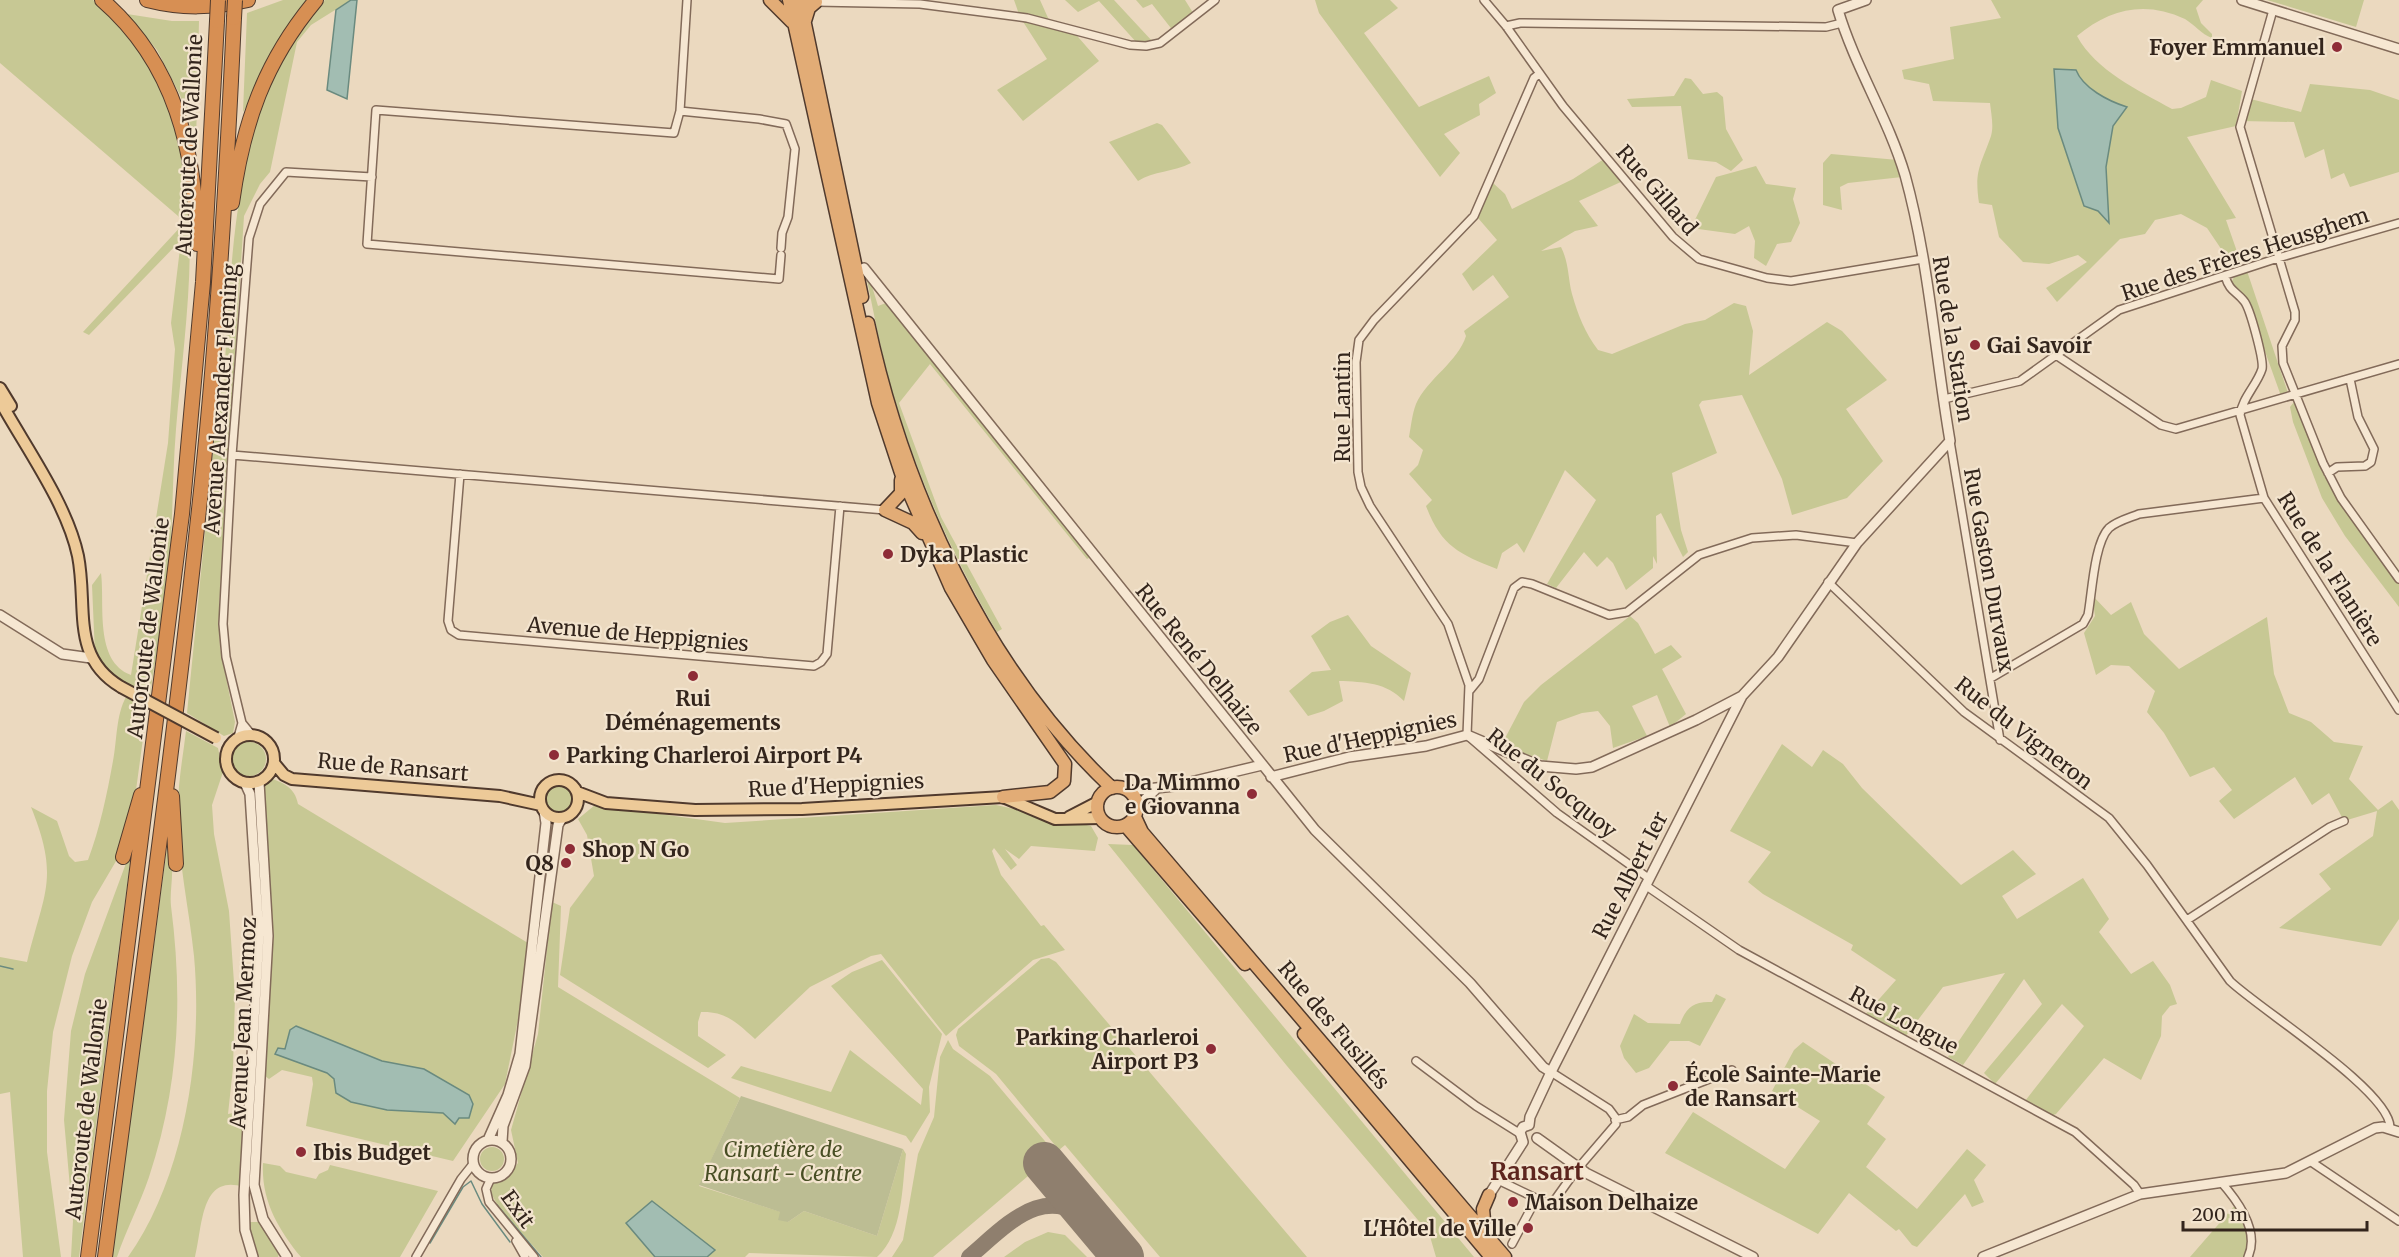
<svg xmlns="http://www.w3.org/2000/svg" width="2399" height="1257" viewBox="0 0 2399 1257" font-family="Merriweather,serif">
<rect width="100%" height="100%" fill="#ebd9bf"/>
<path fill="#c7c894" d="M0,0H93C223,114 189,278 176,429C173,466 173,502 171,538C170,589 157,644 150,695L109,675L95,654L92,585L101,573C105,605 94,661 131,675L168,443L175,349L171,323L181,240L89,335L83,332L185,222L0,63Z
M283,0H310L243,112L247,13Z
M325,0H351L311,25L297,42L270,172L260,184L244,216L219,608L220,648L235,722L233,733L224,736L187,713L219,392L224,379C232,256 233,92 325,0Z
M1014,0H1040L1049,20L1026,18L1072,30L1099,61L1023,121L997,90L1047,59L1020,17Z
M1065,0H1114L1153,42L1137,43L1099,1L1078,12Z
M1136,0H1185L1195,16L1174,32L1152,4L1143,8Z
M1315,0H1390L1398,8L1364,33L1419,107L1489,76L1496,93L1479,104L1480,115L1444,134L1460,153L1440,177L1319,13Z
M1991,0H2203L2196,8L2201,23L2212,34V38C2201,34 2195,25 2185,19C2145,0 2109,9 2077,36C2096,71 2138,90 2172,109L2181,108L2206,97L2211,80L2242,91L2236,126L2187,137L2236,218L2226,220L2242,266L2234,268L2207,228L2181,214L2155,220L2145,234L2120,239L2057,302L2046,288L2087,262L2078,255L2049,264L2023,262L1999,237L1992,205L1979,203C1974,170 1981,165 1991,136C1994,126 1991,113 1990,103L1933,101L1929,84L1904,79L1902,70L1954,59L1950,27L2001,18Z
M2267,0H2364L2356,27Z
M127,14L172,21H199L196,142L180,95L157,50Z
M1685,78L1691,79L1703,94L1717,92L1723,97L1726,129L1743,160L1731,171L1716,162L1688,159L1681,106L1632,107L1627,99L1674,96Z
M2310,84L2370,90L2399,100V172L2350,187L2344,173L2331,179L2324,149L2305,158L2294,122L2241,121L2247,98L2301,112Z
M1157,123L1162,125L1191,163C1174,172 1153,171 1138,181L1109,142Z
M1831,154L1898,160L1902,177L1848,183L1840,187L1842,210L1823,205V163Z
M1604,159L1623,181L1579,201L1598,226L1575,231L1541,251L1561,247C1569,263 1568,278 1572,294C1578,315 1585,333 1598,350L1612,354L1685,324L1705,320L1734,303L1746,306L1753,331L1749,375L1827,322L1842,331L1887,380L1846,409L1883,461L1847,498L1792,515L1782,479L1742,395L1702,401L1699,405L1717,453L1672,473L1681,530L1688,552L1683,557L1661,513L1656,516L1657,564L1653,556V568L1626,590L1613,563L1607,557L1597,567L1584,552L1556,588L1547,584L1596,500L1565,470L1524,553L1517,543L1502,553L1497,569C1459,554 1441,546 1426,506L1432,500L1409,474L1418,465L1423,450L1409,437C1411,427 1412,414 1416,404C1427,379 1458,362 1466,336L1464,331L1509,297L1493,275L1473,291L1462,274L1497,240L1478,218L1493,183L1505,194L1512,209L1573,179Z
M1756,166L1766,184L1796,188L1793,199L1800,223L1791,242L1777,244L1766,266L1754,258L1755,241L1749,226L1735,234L1691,228L1716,177Z
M2247,271L2288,393L2281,396L2248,304L2231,283L2234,277Z
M867,280L871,283L878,306L886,303L1091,557L1087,559L930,364L899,403L941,517L1002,629L997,632C951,554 915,471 890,384C881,350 874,315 867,280Z
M2294,402L2317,458L2343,508L2399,582V607L2345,536L2322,498L2293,422L2290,407Z
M2092,595L2111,615L2131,602L2144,634L2179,669L2267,617L2274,674L2289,713L2311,722L2334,742L2363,746L2349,779L2378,810L2392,800L2399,810V919L2381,946L2279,928L2331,889L2319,874L2373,836L2377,811L2344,821L2329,793L2312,805L2295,777L2234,819L2219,801L2232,790L2214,767L2190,777L2164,733L2147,712L2155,691L2129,666L2111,665L2096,675L2084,633L2095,616Z
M1348,615L1371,646L1411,673L1404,701C1386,682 1364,682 1339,681L1343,701L1324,711L1308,716L1289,691L1312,672L1331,670L1311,636L1330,622Z
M1630,616L1638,623L1655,654L1671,645L1682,657L1662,669L1686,714L1670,727L1657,695L1632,706L1647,736L1613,748L1610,726L1598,711L1582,713L1557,722L1547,761L1501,746L1524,702L1541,685Z
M126,697L147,709L134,805L119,856L92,902L72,956L53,1032L47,1091V1152L61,1257H23L10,1092L0,1094V957L27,962C44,892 60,879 31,807L57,821L69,856L75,862L88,860C100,828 107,794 113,761C117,740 116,715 126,697Z
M186,731L218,748L223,772L212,805L214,834L229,911L235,997L233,1068L228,1114L249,1110L244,1187C200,1173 203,1226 195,1257H128C185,1177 203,1053 194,956C189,907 177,857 178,808C178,782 183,756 186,731Z
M232 759a17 17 0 1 1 34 0a17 17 0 1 1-34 0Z
M1782,744L1812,767L1823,750L1843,764L1862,788L1961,885L2013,850L2036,874L2002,896L2017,919L2083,878L2109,919L2099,932L2131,974L2153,961L2170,985L2177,1004L2170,1006L2162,1016L2161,1036L2141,1080L2104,1058L2056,1114L2051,1116L2025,1101L2084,1026L2062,1004L1995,1084L1984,1073L2042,1004L2024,979L1963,1065L1948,1057L2005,973L1943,987L1905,1037L1865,1015L1896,980L1851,950L1853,945L1763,894L1748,882L1771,852L1730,831Z
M267,777C282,782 295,787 298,804L533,946L505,1084L453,1161L306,1126L313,1084L312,1077L282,1070L269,1079L260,1072L268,936L258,794Z
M545 798a14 14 0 1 1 28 0a14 14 0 1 1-28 0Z
M595,805L725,823L996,805L1091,826L1098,838L1095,851L1031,846L1019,859L1005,849L1017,865L1011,870L994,848L992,851L1001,875L1041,926L1044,925L1065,950L1033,960L946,1036L881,954L871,956L810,987L755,1039C737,1023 726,1011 701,1012L698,1022V1036L726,1055L708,1068L560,975L570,908L594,876L587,835L578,819Z
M1108,844L1133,845L1474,1257H1436L1429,1233L1287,1066Z
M132,847L79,1257H71L73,1221L64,1120L71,1031L85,974Z
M167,848C177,865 169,887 171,906C183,999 179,1087 149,1177C140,1204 126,1230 117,1257H112Z
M552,902L561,906L558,987L740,1098L699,1186L781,1212L788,1222L804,1211L877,1236L903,1149L906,1154C902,1187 903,1234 877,1257L749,1253L745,1257H543L499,1208L491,1193L492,1184L506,1178L518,1163L511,1130L538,1034Z
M1049,958L1056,962L1307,1257H1160L1065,1145L1059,1150L996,1074L959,1046L956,1035L958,1029L1041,959Z
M882,960L942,1034L929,1087L930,1112L911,1143L906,1136L731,1078L741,1066L831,1092L850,1050L921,1105L923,1089L831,986L852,972Z
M1716,994L1726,999L1700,1046L1689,1041H1670L1649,1068L1636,1073L1624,1058L1620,1046L1634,1014L1648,1023L1680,1024C1686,1008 1693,1001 1712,1002Z
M948,1040L953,1049L990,1076L1055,1153L933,1257H892L903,1240L918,1154L934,1117L940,1057Z
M1803,1042L1885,1097L1867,1124L1886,1139L1866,1167L1917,1209L1967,1149L1986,1165L1974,1180L1984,1202L1972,1207L1965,1194L1917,1247L1912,1245L1899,1229L1896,1231L1849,1193L1818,1234L1665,1153L1693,1112L1785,1169L1820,1121L1772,1091L1794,1050Z
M480 1159a12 12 0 1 1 24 0a12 12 0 1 1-24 0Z
M263,1163L280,1166L286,1172L316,1179L319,1174L328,1170L330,1165L438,1191L400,1257H301C278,1229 261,1200 263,1163Z
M2237,1203L2251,1234L2245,1257H2190Z
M247,1222H259L279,1253L278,1257H257Z
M1048,1232L1065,1235L1087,1257H1004L1025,1242Z"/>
<path fill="#bcbd93" d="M741,1096L903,1149L877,1236L804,1211L788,1222L778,1220L780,1212L699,1185Z"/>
<path fill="#a2bdb2" stroke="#6a8a7f" stroke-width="1.5" d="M351,0H357L347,99L327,90L336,10Z
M2054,69L2076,70C2083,88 2108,101 2127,107L2113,126L2106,167L2109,223L2098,211L2084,206L2058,128Z
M296,1026L382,1061L424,1069L469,1095L473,1104L469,1118H459L455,1124L443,1113L387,1110L351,1102L336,1093L334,1079L327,1073L275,1054L278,1048L285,1049L290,1030Z
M652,1201L715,1250L707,1257H655L626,1223Z"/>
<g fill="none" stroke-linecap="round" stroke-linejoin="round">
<path stroke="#6a8a7f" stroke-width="1.5" d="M0,966L13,969
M497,1205L541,1257
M430,1243L463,1187L471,1181L482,1204L510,1242"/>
<path stroke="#8f7f6e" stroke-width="16" d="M969,1257C1009,1223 1046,1179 1097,1226"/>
<path stroke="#8f7f6e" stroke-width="42" d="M1044,1163L1123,1257"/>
<g stroke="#826a59" stroke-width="10">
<path id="minor" d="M1484,0L1506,26L1563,106L1673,237L1699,259L1767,278L1791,281L1923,259
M816,2L920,4L1027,18L1130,45L1146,46L1160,43L1215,0
M2273,10L2240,127L2295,312V320L2282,346L2283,363L2323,463L2341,498L2399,579
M1506,26L1520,23L1826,27L1842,23
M1539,74L1534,78L1474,216L1374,320L1359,340L1356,362L1358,472L1361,487L1370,506L1448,624L1469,685L1467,735L1557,813L1647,877
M680,111L687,0
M781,255L779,279L367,244L376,110L674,133L680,111L759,119L786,124L795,149L788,217L782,233L781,248
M2225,276C2230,292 2235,290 2244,301C2250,308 2264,360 2262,369C2257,385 2242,398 2240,415L2264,498L2399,710
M2056,355L2161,425L2176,429L2399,364
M1944,399L2020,381L2119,310L2278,258L2399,223
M1950,441L2000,740
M232,455L885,510
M2328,473L2337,467L2365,466L2371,462L2374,449L2358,417L2350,379
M460,474L448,621L451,630L459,635L814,666L821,662L827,654L840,506
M1828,582L1964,712L2109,818L2147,865L2230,981C2259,1009 2392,1092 2390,1128
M1991,678L2083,624L2088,615C2092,594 2094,543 2109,528C2117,521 2129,518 2139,514L2264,498
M1470,690L1479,679L1514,588L1522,582L1532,584L1609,615L1627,612L1699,555L1752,538L1796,535L1857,543
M242,723L251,734
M238,737L242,723L226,657L223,624L232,455L249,238L260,204L286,172L372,177
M1645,885L1739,950L2075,1132L2134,1185L2140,1194
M2187,920L2330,827L2344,821
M1416,1061L1476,1106L1519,1133
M1615,1120L1628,1117L1643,1105L1732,1070
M2310,1161L2399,1221
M491,1178L486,1189L489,1202L534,1257
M1498,1180L1548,1204L1554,1201L1574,1173L1616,1124L1615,1117L1609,1109L1551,1072
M2221,1182C2237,1200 2260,1231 2248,1257
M516,1241L525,1257
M1512,1244L1536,1199
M416,1257L461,1179L473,1164"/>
</g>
<g stroke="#826a59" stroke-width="12">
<path id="tertiary" d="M2242,0L2399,49
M864,268L1315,830L1470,983L1543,1067L1551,1072
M0,615L62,654L91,658
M1271,777L1349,757L1426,746L1467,735L1540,766L1576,769L1592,767L1696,720L1742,696L1778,657L1857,543L1950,441C1935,353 1929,262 1905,175C1888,118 1855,67 1838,10L1866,0
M259,782L268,936L254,1185L263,1219L287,1257
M245,783L250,794L259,935L244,1195L245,1230L253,1257
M1129,791L1174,786L1262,765
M1138,806L1155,790
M1529,1125L1530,1117L1551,1072L1742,696
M1537,1138L1586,1173L1753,1257
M473 1159a19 19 0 1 1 38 0a19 19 0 1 1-38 0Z
M488,1140L508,1095L520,1054L546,823L544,811
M502,1142L503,1126L525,1066L558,825L562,818
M1523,1142L1520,1132L1523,1127L1529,1125
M1489,1195L1523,1142
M1983,1257L2140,1194L2286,1173L2375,1128L2383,1127L2399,1132"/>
</g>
<g stroke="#503a2d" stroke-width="14">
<path id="primary" d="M0,388L11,406
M0,401C26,448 67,504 78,556C88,607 70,657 121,687
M226 759a24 24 0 1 1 48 0a24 24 0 1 1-48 0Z
M274,763L284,775L292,779L500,796L541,805
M540 799a19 19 0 1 1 38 0a19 19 0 1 1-38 0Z
M577,792L606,803L695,810L802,809L1003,797L1055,819L1100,818
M1069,817L1098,802"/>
</g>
<g stroke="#503a2d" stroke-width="15">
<path id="trunk" d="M770,0L792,22
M789,0L878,403L902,476L951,588L993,660L1065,764L1064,781L1050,792L1003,797
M800,0L862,297
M805,21L809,8L816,2L812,0
M868,323C904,491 985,669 1112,788
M901,480V493L885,510L913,523L922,533
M1097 807a20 20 0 1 1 40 0a20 20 0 1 1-40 0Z
M1135,817L1142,832L1505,1257
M1126,826L1245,964
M1304,1034L1491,1257
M1485,1232L1483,1209L1489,1195"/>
</g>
<g stroke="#503a2d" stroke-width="16">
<path id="motorway" d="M102,0C175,63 196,152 197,244
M147,0C182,9 213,8 248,0
M232,203C243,124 264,62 316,0
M172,796L176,864
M123,857L141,795
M88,1257L182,514L203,282L217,21
M105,1257C139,998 175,740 202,481C218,327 227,173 234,18"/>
</g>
<use href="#minor" stroke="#f6e7d2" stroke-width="7"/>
<use href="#tertiary" stroke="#f6e7d2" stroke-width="9"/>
<use href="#primary" stroke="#edca98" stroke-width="10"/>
<use href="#trunk" stroke="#e2ac76" stroke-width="12"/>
<use href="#motorway" stroke="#d78f53" stroke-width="14"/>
<g stroke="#503a2d" stroke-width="14" stroke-linecap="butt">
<path id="primary-bridge" d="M121,687L216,738"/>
</g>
<g stroke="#503a2d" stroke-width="16" stroke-linecap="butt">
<path id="motorway-bridge" d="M234,18L235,0
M217,21L218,0"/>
</g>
<use href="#primary-bridge" stroke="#edca98" stroke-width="10"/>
<use href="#motorway-bridge" stroke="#d78f53" stroke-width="14"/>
</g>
<g fill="#8e2c37" stroke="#f3e4ce" stroke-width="2">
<circle cx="2337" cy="47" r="6"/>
<circle cx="1975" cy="345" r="6"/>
<circle cx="888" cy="554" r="6"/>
<circle cx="693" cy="676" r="6"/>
<circle cx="554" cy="755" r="6"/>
<circle cx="1252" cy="794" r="6"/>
<circle cx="570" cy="849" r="6"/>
<circle cx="566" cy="863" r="6"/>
<circle cx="1211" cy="1049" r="6"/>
<circle cx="1673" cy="1086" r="6"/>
<circle cx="301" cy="1152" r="6"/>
<circle cx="1513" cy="1202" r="6"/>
<circle cx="1528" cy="1228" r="6"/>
</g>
<g text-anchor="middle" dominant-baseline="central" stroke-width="4.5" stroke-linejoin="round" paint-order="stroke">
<g font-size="21" font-weight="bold" fill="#33251c" stroke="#f3e4ce" text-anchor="start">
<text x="2325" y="47" text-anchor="end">Foyer Emmanuel</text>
<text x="1987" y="345">Gai Savoir</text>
<text x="900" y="554">Dyka Plastic</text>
<text x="693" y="698" text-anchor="middle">Rui<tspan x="693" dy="24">Déménagements</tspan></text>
<text x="566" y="755">Parking Charleroi Airport P4</text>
<text x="1240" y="782" text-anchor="end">Da Mimmo<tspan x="1240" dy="24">e Giovanna</tspan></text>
<text x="582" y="849">Shop N Go</text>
<text x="554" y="863" text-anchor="end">Q8</text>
<text x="1199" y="1037" text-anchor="end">Parking Charleroi<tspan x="1199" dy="24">Airport P3</tspan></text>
<text x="1685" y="1074">École Sainte-Marie<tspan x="1685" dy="24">de Ransart</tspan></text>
<text x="313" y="1152">Ibis Budget</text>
<text x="1525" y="1202">Maison Delhaize</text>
<text x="1516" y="1228" text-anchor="end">L'Hôtel de Ville</text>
</g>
<g font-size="21" fill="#33251c" stroke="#f3e4ce">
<text transform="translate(189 145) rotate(-87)">Autoroute de Wallonie</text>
<text transform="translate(1657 190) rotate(49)">Rue Gillard</text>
<text transform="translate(2245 254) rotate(-18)">Rue des Frères Heusghem</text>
<text transform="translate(1953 339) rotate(81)">Rue de la Station</text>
<text transform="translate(221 399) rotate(-86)">Avenue Alexander Fleming</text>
<text transform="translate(1342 407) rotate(-90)">Rue Lantin</text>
<text transform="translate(2330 569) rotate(58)">Rue de la Flanière</text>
<text transform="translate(1989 570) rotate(80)">Rue Gaston Durvaux</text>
<text transform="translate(148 628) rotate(-83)">Autoroute de Wallonie</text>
<text transform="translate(638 634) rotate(5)">Avenue de Heppignies</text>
<text transform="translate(1199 659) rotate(51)">Rue René Delhaize</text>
<text transform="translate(2024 733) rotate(38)">Rue du Vigneron</text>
<text transform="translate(1370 737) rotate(-12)">Rue d'Heppignies</text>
<text transform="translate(393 767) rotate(5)">Rue de Ransart</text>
<text transform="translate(1552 783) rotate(39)">Rue du Socquoy</text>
<text transform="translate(836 785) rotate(-3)">Rue d'Heppignies</text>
<text transform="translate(1630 875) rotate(-63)">Rue Albert Ier</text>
<text transform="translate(1904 1020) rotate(28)">Rue Longue</text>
<text transform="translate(243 1023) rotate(-87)">Avenue Jean Mermoz</text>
<text transform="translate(1334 1025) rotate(50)">Rue des Fusillés</text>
<text transform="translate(86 1109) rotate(-83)">Autoroute de Wallonie</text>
<text transform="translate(518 1209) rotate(54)">Exit</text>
</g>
<g font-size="21" font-style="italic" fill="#484e24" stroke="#f3e4ce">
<text x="783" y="1149">Cimetière de<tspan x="783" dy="24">Ransart - Centre</tspan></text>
</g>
<g font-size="24" font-weight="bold" fill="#5d251e" stroke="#f3e4ce">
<text x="1537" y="1171">Ransart</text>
</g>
</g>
<path d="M2183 1221v9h184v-9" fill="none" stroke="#33251c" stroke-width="3"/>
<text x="2192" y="1221" font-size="18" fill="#33251c" stroke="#f3e4ce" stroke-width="4.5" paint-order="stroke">200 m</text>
</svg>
